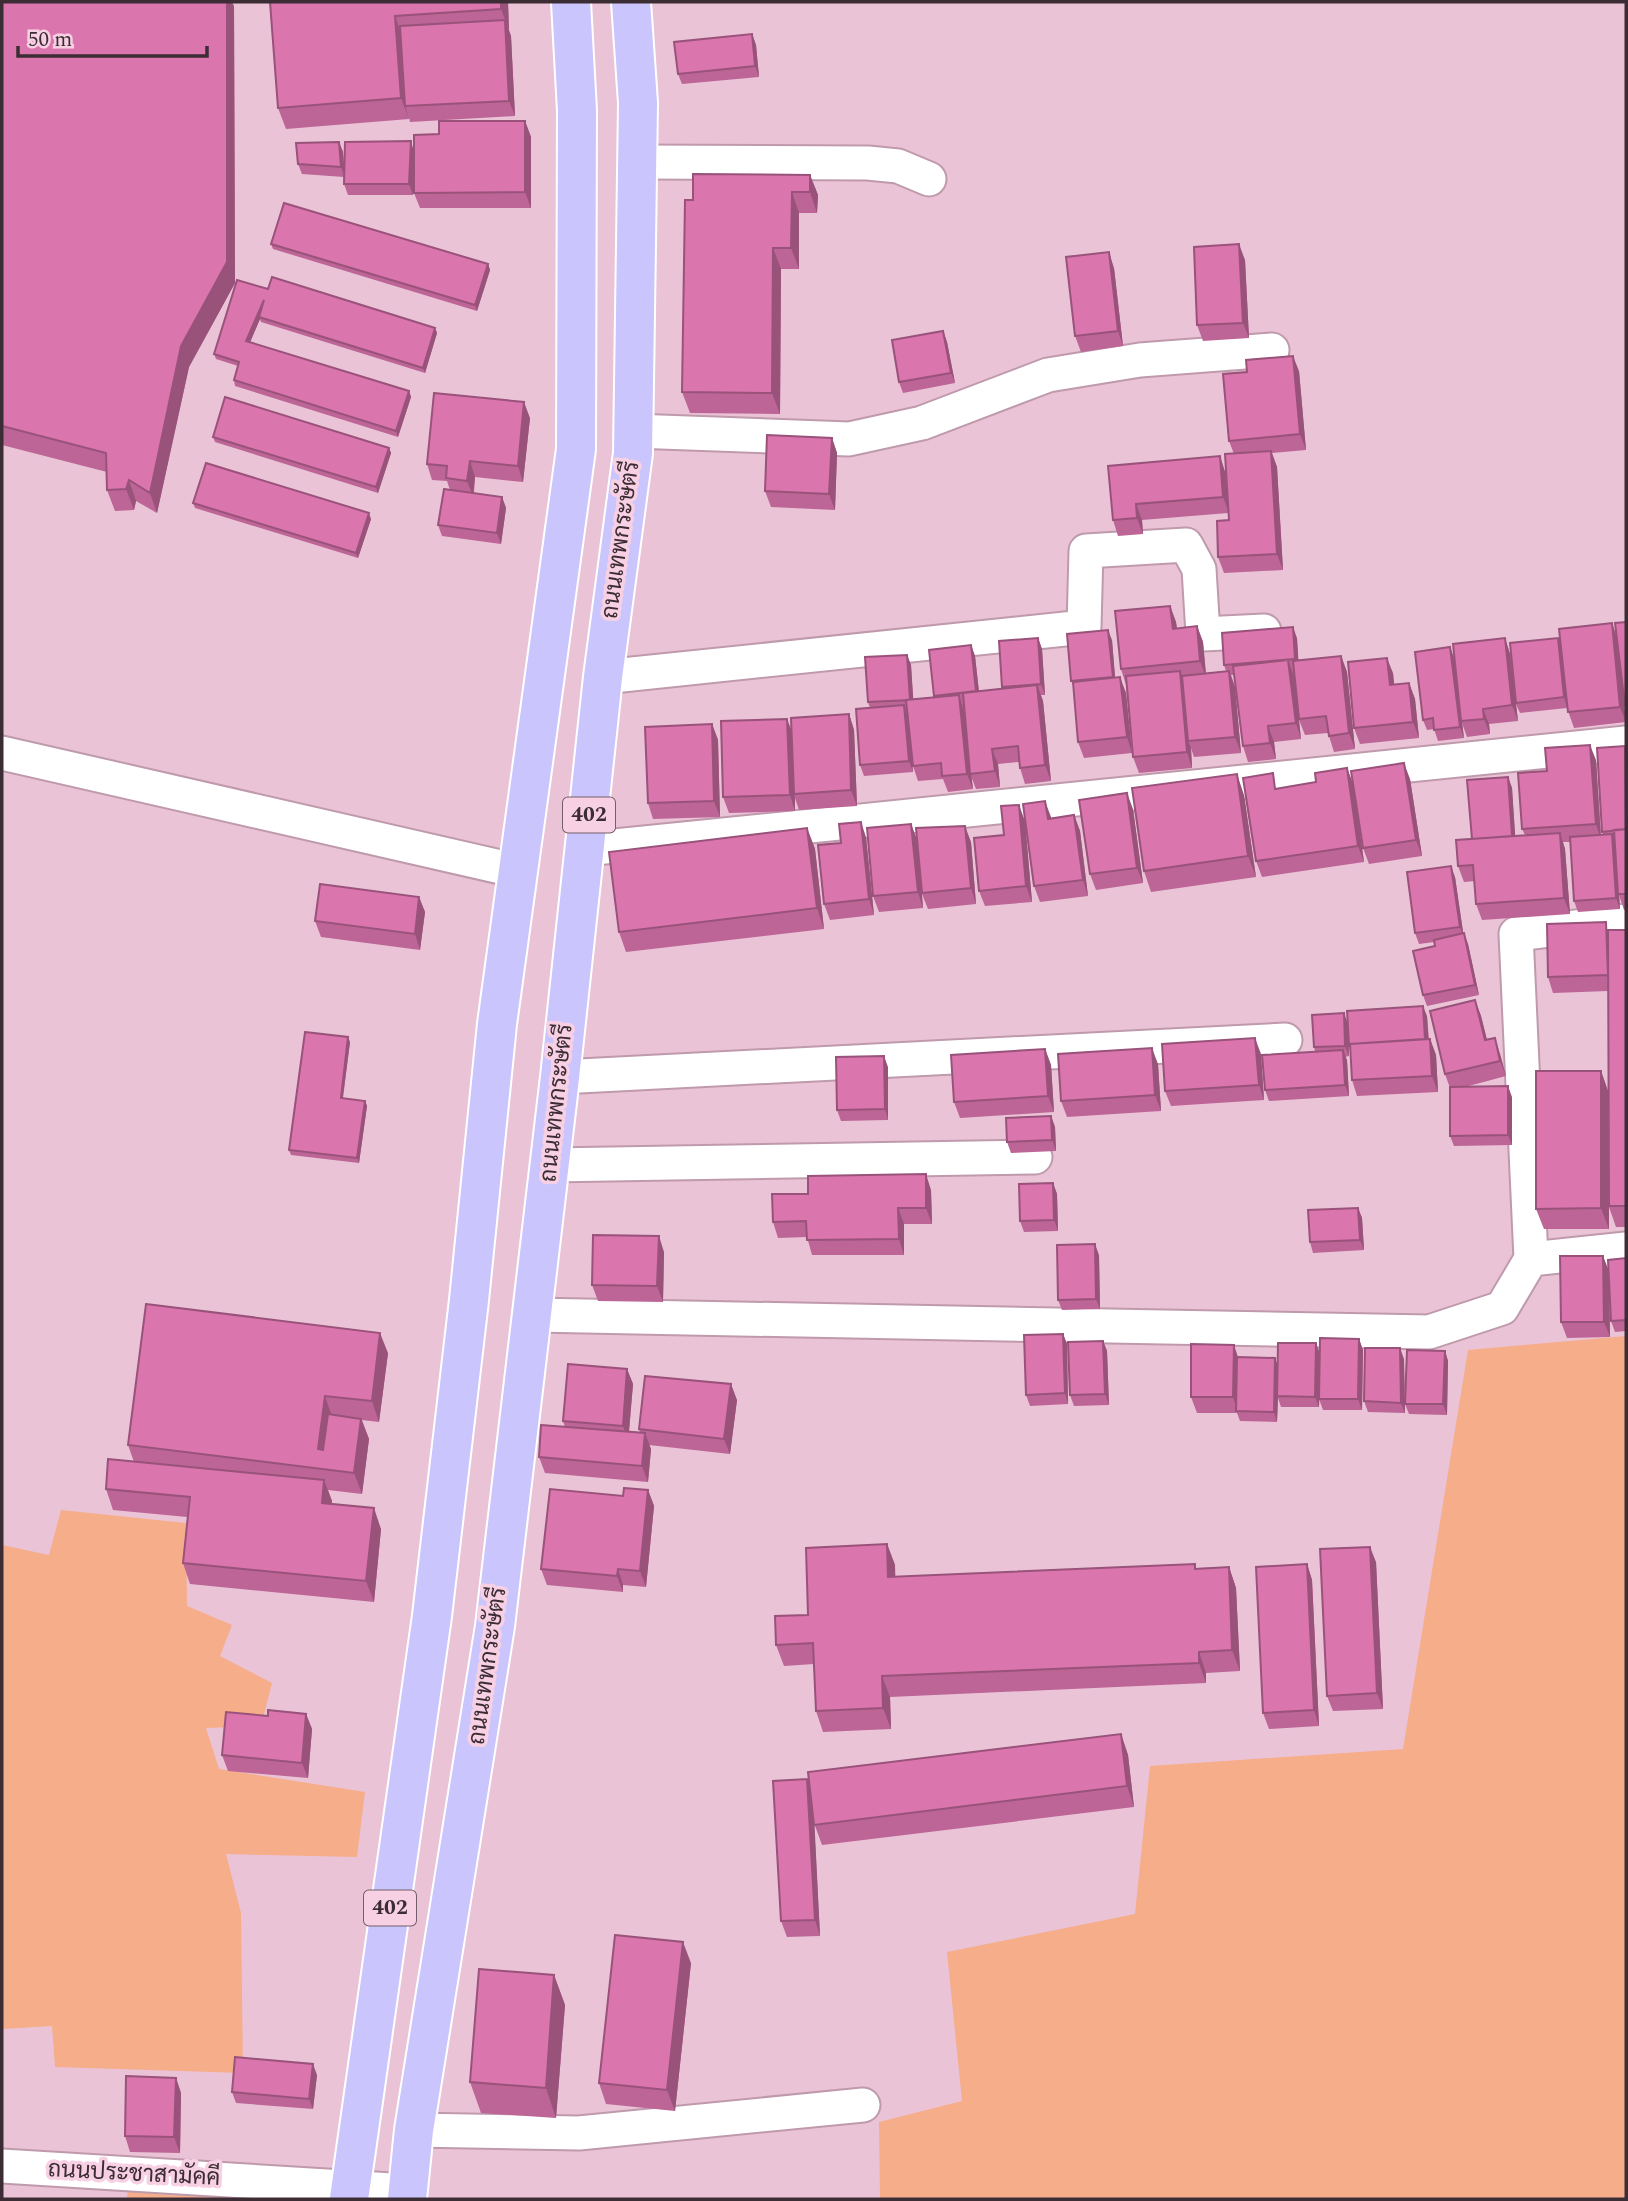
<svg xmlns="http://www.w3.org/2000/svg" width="1628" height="2201" viewBox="0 0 1628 2201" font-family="Spectral,Sarabun,serif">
<rect width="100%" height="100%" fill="#ebc3d7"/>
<path fill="#f6ad89" d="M1626,1336V2199H880L879,2122L962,2101L947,1952L1135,1914L1150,1766L1403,1749L1468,1350Z
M61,1510L186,1523L187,1606L232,1625L220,1656L272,1683L261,1726L206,1728L219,1769L365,1792L357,1857L226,1854L241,1913L243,2073L55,2067L52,2026L2,2029V1545L49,1555Z
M128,2187L297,2199H127Z"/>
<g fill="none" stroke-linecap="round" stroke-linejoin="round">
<g stroke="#bf9aac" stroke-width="37">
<path id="minor" d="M637,162L868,163L898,166L929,179
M633,431L849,439L922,423L1048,375L1140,360L1272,350
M603,677L1084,627L1086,551L1186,545L1199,569L1203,634L1264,631
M2,753L518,871
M585,849L1626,743
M560,1077L1285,1040
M550,1165L1035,1157
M1531,1259L1626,1249
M533,1315L1429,1332L1502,1308L1531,1259L1516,934L1626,921
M414,2130L579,2133L863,2105
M2,2166L408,2191"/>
</g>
<g stroke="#fff" stroke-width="42">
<path id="major" d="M349,2199L432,1616L469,1300L497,1024L576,449L577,111L571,2
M407,2199L414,2130L495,1626L560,1077L603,677L633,453L638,103L631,2"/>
</g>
<use href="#minor" stroke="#fff" stroke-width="33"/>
<use href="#major" stroke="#cac5fc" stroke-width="38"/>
</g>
<path fill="#bc6596" d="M2,2L234,6L235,283L189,367L157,513L136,501L134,510L115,511L107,490V472L2,445Z
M270,2H508L509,30L511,36L515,116L410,122L409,117V119L286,129L278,108Z
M752,34L756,45L759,77L682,84L678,74Z
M525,121L531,137V208H420L414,193V168L413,195H348L344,184V177L302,174L298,164L339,142L343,152L344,172L414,149L439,134Z
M810,175L818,195L817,213H799V269H781L780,414L690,413L682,392L693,200Z
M271,244L488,264L490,270L477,311L273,249Z
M1245,260L1249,338L1203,341L1197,325Z
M1114,268L1123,346L1081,352L1075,336Z
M268,289L435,328L437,333L425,373L261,322L260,319L250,342L409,391L411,397L398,437L235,386L234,380L238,366L216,359L214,354Z
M943,331L947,342L955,383L903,393L899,382Z
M1299,371L1306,450L1272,453L1277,467L1283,570L1224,573L1218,557L1229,520L1228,513L1142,520L1143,534L1118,536L1113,520L1108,466L1220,456L1225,472L1234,454L1229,441Z
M530,418L523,482L475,477L474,493L502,497L506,508L501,544L442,536L438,525L450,490L447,481L432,480L427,464Z
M213,437L389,448L391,453L378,493L215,442Z
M832,438L837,453L835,510L771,507L765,491Z
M193,503L371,519L358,558L195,508Z
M1170,606L1176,622L1177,629L1197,626L1203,642L1206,673L1226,671L1224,665L1297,638L1298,661L1341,656L1347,672L1355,749L1334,752L1328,733L1305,735L1299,720L1301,739L1274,742L1276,759L1248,762L1243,746L1234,675H1231L1235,687L1241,753L1194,757L1191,748L1192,768L1139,773L1133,757L1126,685L1121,669Z
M1626,622V709L1620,661L1626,722L1574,728L1567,708L1520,713L1516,704L1518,721L1489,724L1490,734L1467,737L1462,723L1464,738L1438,741L1434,729L1427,730L1423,720L1450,647L1454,658L1505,638L1510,654L1558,638L1562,649L1612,623L1617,637Z
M1038,638L1042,649L1045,695H1041L1043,701L1051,781L1025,784L1020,768L1019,762L998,764L1000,787L976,789L971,776L973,789L948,792L943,779L918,781L913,766L910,737L913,772L864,776L860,765L870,708L868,702L907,655L911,665L913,699L934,697L929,650L971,645L975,656L979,691L1003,689L1002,687Z
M1112,640L1115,678L1126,693L1132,753L1084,758L1078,742L1073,685L1071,681Z
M1393,673L1394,685L1409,683L1415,699L1419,738L1360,744L1354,728Z
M849,714L854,730L857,806L799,810L795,798V811L729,813L723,797L792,731Z
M712,724L718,740L720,817L653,819L648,803Z
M1625,746L1626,910H1624L1619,895L1620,909L1578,912L1574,901L1570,842H1563L1565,849L1570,914L1482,920L1476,904L1475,881L1464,882L1458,866L1472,839L1508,777L1512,788L1515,836L1525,835L1522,829L1547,771L1596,760L1601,835L1603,834L1602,832Z
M1347,768L1353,784L1364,862L1262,877L1256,861L1316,782Z
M1410,779L1422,856L1369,864L1363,848Z
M1244,795L1256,877L1151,892L1144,871Z
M1133,809L1143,883L1096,890L1090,874Z
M1074,815L1080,831L1088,896L1040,902L1034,886L1051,818Z
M1025,821L1032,902L985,906L979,891L1004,835Z
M911,824L917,840L971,842L976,904L928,909L922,894L923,908L879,912L873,896Z
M807,828L815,849L824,929L626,952L619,932Z
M866,837L874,915L830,920L824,904L841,843Z
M1455,877L1463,933L1468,944L1479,995L1427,1006L1423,995L1435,946L1434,942L1419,944L1415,933Z
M419,897L425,912L420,950L321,937L315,921Z
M1609,930H1626V1227H1616L1609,1207V1229H1544L1536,1209L1601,1071L1608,1091V991L1553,993L1548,977Z
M1475,1000L1481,1016L1487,1040L1500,1054L1506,1076L1465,1087L1512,1097V1145L1454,1146L1450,1136V1088L1445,1074Z
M1427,1016L1429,1039H1430L1436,1055L1438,1092L1357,1096L1352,1080L1350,1050L1348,1044L1349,1056L1345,1057L1347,1060L1349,1096L1269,1101L1265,1090L1315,1051L1314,1047L1347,1023Z
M350,1042L343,1098L365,1101L367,1106L359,1163L291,1155L289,1150Z
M1045,1049L1051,1065L1054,1112L960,1118L954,1102Z
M1261,1054L1264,1100L1171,1106L1165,1091Z
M1158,1064L1161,1111L1067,1117L1061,1101Z
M888,1067V1120L841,1121L837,1110Z
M1051,1116L1055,1127L1056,1151L1011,1153L1007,1142Z
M1053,1183L1057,1194L1058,1231L1024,1232L1020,1221Z
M931,1190L932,1224H904V1255H812L807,1237L778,1238L773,1222Z
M1358,1208L1362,1218L1364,1250L1313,1253L1310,1242Z
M664,1252L663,1302L598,1301L592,1285Z
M1099,1255L1100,1309L1062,1310L1058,1300Z
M1626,1258V1331L1615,1332L1611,1321L1609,1284L1610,1337L1567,1338L1561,1322L1608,1270Z
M1063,1334L1067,1344L1068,1404L1030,1406L1026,1395Z
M1359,1339L1363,1350L1362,1410H1323L1319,1399L1320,1377L1319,1407H1281L1278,1398L1277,1422L1240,1421L1237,1413H1197L1191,1397L1238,1357L1275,1358L1278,1366Z
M1103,1341L1107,1351L1109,1405L1074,1406L1070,1395Z
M1445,1351L1448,1361L1447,1415L1409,1414L1405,1404Z
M388,1353L379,1422L362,1420L369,1439L362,1494L328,1490L332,1501V1504L381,1529L374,1602L190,1584L183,1563L187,1517L113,1510L106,1489L134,1462L128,1445Z
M1404,1359L1405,1413L1368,1412L1364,1401Z
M627,1369L633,1384L629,1432L640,1433L639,1429L737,1400L730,1454L649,1445L651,1449L648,1482L545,1473L539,1457L565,1427L563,1421Z
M648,1490L654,1506L646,1587L623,1585V1592L547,1585L541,1569L623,1496Z
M887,1544L895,1565V1577L1229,1567L1236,1588L1240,1671L1206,1673V1683L890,1697L891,1729L823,1732L816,1711L814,1664L784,1666L776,1645Z
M1376,1562L1383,1709L1333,1711L1327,1696Z
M1307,1564L1312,1580L1319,1726L1269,1729L1263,1713Z
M306,1714L312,1729L308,1778L228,1771L222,1755L268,1716Z
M1121,1734L1128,1755L1134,1807L822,1845L814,1823L820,1936L787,1937L781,1921L810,1787Z
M691,1963L675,2111L606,2104L599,2083Z
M554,1975L565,2005L556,2118L481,2113L470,2082Z
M317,2075L313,2109L236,2103L232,2092Z
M176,2078L181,2093L180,2153L130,2152L125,2136Z"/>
<path fill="#99527a" d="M227,2H232L234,6L235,283L189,367L157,513L150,493Z
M501,2H508L509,30L501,9Z
M395,16L402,36L405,106L409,119L401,98Z
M505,20L511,36L515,116L509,101Z
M752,34L756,45L759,77L755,66Z
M525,121L531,137V208L525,192Z
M411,141L414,152L413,195L409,184Z
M339,142L343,152L345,177L341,167Z
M810,175L818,195L817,213L810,192Z
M792,192L799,213V269L791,248Z
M1239,244L1245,260L1249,338L1243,323Z
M773,248L781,269L780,414L772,393Z
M1109,252L1114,268L1123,346L1118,331Z
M488,264L490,270L477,311L475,305Z
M264,300L266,305L248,347L246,341Z
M435,328L437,333L425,373L423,368Z
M943,331L947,342L955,383L951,373Z
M1293,356L1299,371L1306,450L1300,434Z
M409,391L411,397L398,437L396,431Z
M524,402L530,418L523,482L518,466Z
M832,438L837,453L835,510L829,494Z
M389,448L391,453L378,493L376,487Z
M1271,451L1277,467L1283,570L1277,554Z
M1220,456L1225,472L1229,512L1223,497Z
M470,461L475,477L473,496L467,481Z
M129,480L136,501L134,510L126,489Z
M502,497L506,508L501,544L497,533Z
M1136,504L1142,520L1143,534L1137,518Z
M369,513L371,519L358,558L356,553Z
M1170,606L1176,622L1179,645L1173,629Z
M1612,623L1617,639L1626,722L1620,707Z
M1197,626L1203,642L1206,677L1200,661Z
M1293,627L1297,638L1299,669L1295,659Z
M1108,630L1112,640L1116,688L1113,677Z
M1038,638L1042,649L1045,695L1041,684Z
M1505,638L1510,654L1518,721L1512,705Z
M1558,638L1562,649L1567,708L1564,697Z
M971,645L975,656L980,702L976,692Z
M1450,647L1454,658L1464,738L1460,727Z
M907,655L911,665L914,710L910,700Z
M1341,656L1347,672L1355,749L1349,733Z
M1387,658L1393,673L1396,701L1390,685Z
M1288,660L1294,676L1301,739L1296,723Z
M1180,671L1186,687L1188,741L1191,748L1192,768L1187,752Z
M1229,671L1235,687L1241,753L1235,737Z
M1120,677L1126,693L1132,753L1127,737Z
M1409,683L1415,699L1419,738L1413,722Z
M1037,685L1043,701L1051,781L1045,765Z
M959,695L964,711L973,789L967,774Z
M904,705L908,716L913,772L909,761Z
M1483,709L1489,724L1490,734L1484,719Z
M849,714L854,730L857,806L851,790Z
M787,719L793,734L794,794L795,798V811L790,795Z
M712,724L718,740L720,817L714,801Z
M1268,726L1274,742L1276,759L1270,743Z
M1590,745L1596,760L1601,840L1596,824Z
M992,749L998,764L1000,787L995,771Z
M1404,763L1410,779L1422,856L1416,840Z
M1347,768L1353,784L1364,862L1358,846Z
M1237,774L1244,795L1256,877L1248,856Z
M1508,777L1512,788L1516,848L1512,837Z
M1127,793L1133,809L1143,883L1137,868Z
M1045,801L1051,817L1053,835L1048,819Z
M1019,805L1025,821L1032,902L1026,886Z
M1074,815L1080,831L1088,896L1083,880Z
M861,822L866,837L874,915L869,899Z
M911,824L917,840L923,908L918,892Z
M965,826L971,842L976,904L971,888Z
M807,828L815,849L824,929L817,908Z
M1560,833L1565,849L1570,914L1564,898Z
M1612,834L1616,844L1620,909L1616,898Z
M1451,866L1455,877L1464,938L1460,927Z
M419,897L425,912L420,950L415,934Z
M1464,933L1468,944L1479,995L1475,985Z
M1475,1000L1481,1016L1491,1056L1485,1040Z
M1423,1006L1427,1016L1429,1051L1425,1041Z
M1344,1013L1348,1024L1349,1056L1345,1046Z
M348,1037L350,1042L342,1103L341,1098Z
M1255,1038L1261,1054L1264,1100L1259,1085Z
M1495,1038L1500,1054L1506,1076L1500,1061Z
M1430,1039L1436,1055L1438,1092L1432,1076Z
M1152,1048L1158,1064L1161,1111L1155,1095Z
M1045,1049L1051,1065L1054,1112L1048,1096Z
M1343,1050L1347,1060L1349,1096L1345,1085Z
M884,1056L888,1067V1120L885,1109Z
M1601,1071L1608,1091L1609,1229L1601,1208Z
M1508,1086L1512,1097V1145L1508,1135Z
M365,1101L367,1106L359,1163L357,1158Z
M1051,1116L1055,1127L1056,1151L1052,1140Z
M926,1174L931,1190L932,1224L926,1208Z
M1053,1183L1057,1194L1058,1231L1054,1220Z
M898,1208L904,1224V1255L899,1239Z
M1358,1208L1362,1218L1364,1250L1360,1240Z
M659,1236L664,1252L663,1302L657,1286Z
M1095,1244L1099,1255L1100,1309L1096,1299Z
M1603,1256L1609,1271L1610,1337L1604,1322Z
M380,1333L388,1353L379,1422L372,1401Z
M1063,1334L1067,1344L1068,1404L1065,1393Z
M1359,1339L1363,1350L1362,1410L1358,1399Z
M1103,1341L1107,1351L1109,1405L1105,1394Z
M1316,1343L1320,1354L1319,1407L1315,1397Z
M1234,1345L1239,1360L1238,1411L1233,1397Z
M1400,1348L1404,1359L1405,1413L1401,1403Z
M1445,1351L1448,1361L1447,1415L1443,1404Z
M1275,1358L1279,1369L1277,1422L1274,1412Z
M627,1369L633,1384L628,1442L623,1426Z
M731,1384L737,1400L730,1454L724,1439Z
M325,1396L332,1417L325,1470L318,1449Z
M361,1419L369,1439L362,1494L354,1473Z
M645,1433L651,1449L648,1482L642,1466Z
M324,1480L332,1501L330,1524L322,1503Z
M648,1490L654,1506L646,1587L640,1571Z
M374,1508L381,1529L374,1602L366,1581Z
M887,1544L895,1565L896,1598L888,1577Z
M1370,1547L1376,1562L1383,1709L1377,1693Z
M1307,1564L1312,1580L1319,1726L1314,1710Z
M1229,1567L1236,1588L1240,1671L1232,1650Z
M618,1569L623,1585V1592L617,1576Z
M1199,1652L1206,1673V1683L1199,1663Z
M882,1676L890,1697L891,1729L883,1708Z
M306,1714L312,1729L308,1778L302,1763Z
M1121,1734L1128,1755L1134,1807L1127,1786Z
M807,1779L813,1794L820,1936L815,1920Z
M683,1942L691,1963L675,2111L667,2090Z
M554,1975L565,2005L556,2118L546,2088Z
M313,2064L317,2075L313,2109L309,2099Z
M176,2078L181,2093L180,2153L174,2137Z"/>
<path fill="#db75ae" stroke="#99527a" stroke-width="2" d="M2,2H227V262L181,346L150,493L129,480L126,489L107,490L106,453L2,426Z
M270,2H501V9L395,16L401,98L278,108Z
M505,20L509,101L405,106L400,26Z
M752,34L755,66L678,74L674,42Z
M439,121H525V192L414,193V135L439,134Z
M411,141L409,184H344L345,142Z
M339,142L341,167L298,164L296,143Z
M693,174L810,175V192H792L791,248H773L772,393L682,392L685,200H693Z
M284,203L488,264L475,305L271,244Z
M1239,244L1243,323L1197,325L1194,247Z
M1109,252L1118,331L1075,336L1066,257Z
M272,277L435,328L423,368L259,317L264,300L246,341L409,391L396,431L234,380L239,362L214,354L237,280L268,289Z
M943,331L951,373L899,382L892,340Z
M1293,356L1300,434L1229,441L1223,374L1247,372L1246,360Z
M434,393L524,402L518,466L470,461L467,481L446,478L447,466L427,464Z
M225,397L389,448L376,487L213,437Z
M767,435L832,438L829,494L765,491Z
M1271,451L1277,554L1218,557L1217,521L1229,520L1225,454Z
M1220,456L1223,497L1136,504L1137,518L1113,520L1108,466Z
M206,463L369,513L356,553L193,503Z
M444,489L502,497L497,533L438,525Z
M1170,606L1173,629L1197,626L1200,661L1121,669L1115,611Z
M1626,622V706H1625L1615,623Z
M1612,623L1620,707L1568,712L1559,629Z
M1293,627L1295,659L1224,665L1222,633Z
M1108,630L1113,677L1071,681L1067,634Z
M1038,638L1041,684L1002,687L999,641Z
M1505,638L1512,705L1483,709L1484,719L1461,721L1453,644Z
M1558,638L1564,697L1516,703L1510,643Z
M971,645L976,691L934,696L929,650Z
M1450,647L1460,727L1434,730L1433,718L1423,720L1415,652Z
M907,655L910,700L868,702L865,657Z
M1341,656L1349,733L1329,736L1326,716L1299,719L1293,661Z
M1387,658L1390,685L1409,683L1413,722L1354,728L1348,662Z
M1288,660L1296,723L1268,726L1270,743L1243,746L1233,666Z
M1180,671L1187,752L1133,757L1126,676Z
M1229,671L1235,737L1188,741L1182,676Z
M1120,677L1127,737L1078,742L1073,682Z
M1037,685L1045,765L1020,768L1018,746L992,749L995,771L970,774L963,693Z
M959,695L967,774L942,776L941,763L913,766L906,700Z
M904,705L909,761L860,765L856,709Z
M849,714L851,790L794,794L791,718Z
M787,719L790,795L723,797L721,721Z
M712,724L714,801L648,803L645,727Z
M1590,745L1596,824L1522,829L1518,773L1547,771L1545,748Z
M1625,746L1626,829L1602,832L1597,748Z
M1404,763L1416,840L1363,848L1351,771Z
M1347,768L1358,846L1256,861L1243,778L1273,773L1275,789L1316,782L1315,773Z
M1237,774L1248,856L1144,871L1132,788Z
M1508,777L1512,836L1472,839L1467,780Z
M1127,793L1137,868L1090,874L1079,800Z
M1045,801L1048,819L1074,815L1083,880L1034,886L1023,804Z
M1019,805L1026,886L979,891L974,838L1004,835L1001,806Z
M861,822L869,899L824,904L818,845L841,843L839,824Z
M911,824L918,892L873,896L867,828Z
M965,826L971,888L922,893L916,828Z
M807,828L817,908L619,932L609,852Z
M1626,829V894H1618L1614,830Z
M1560,833L1564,898L1476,904L1473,865L1458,866L1456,840Z
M1612,834L1616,898L1574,901L1570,837Z
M1451,866L1460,927L1415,933L1407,872Z
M320,884L419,897L415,934L315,921Z
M1606,922L1608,975L1548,977L1547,924Z
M1608,930H1626V1206H1609Z
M1464,933L1475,985L1423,995L1413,951L1435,946L1434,940Z
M1475,1000L1485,1040L1495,1038L1500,1061L1445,1074L1430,1011Z
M1423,1006L1425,1039L1350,1044V1046H1349L1347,1011Z
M1344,1013L1345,1046L1314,1047L1312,1015Z
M305,1032L348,1037L341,1098L365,1101L357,1158L289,1150Z
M1255,1038L1259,1085L1165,1091L1162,1044Z
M1430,1039L1432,1076L1352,1080L1350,1044Z
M1152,1048L1155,1095L1061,1101L1058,1054Z
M1045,1049L1048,1096L954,1102L951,1055Z
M1343,1050L1345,1085L1265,1090L1262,1055Z
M884,1056L885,1109L837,1110L836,1057Z
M1536,1071H1601V1208L1536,1209Z
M1508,1086V1135L1450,1136V1087Z
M1051,1116L1052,1140L1007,1142L1006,1118Z
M926,1174V1208H898L899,1239L807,1240L806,1221L773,1222L772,1194H808V1176Z
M1053,1183L1054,1220L1020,1221L1019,1184Z
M1358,1208L1360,1240L1310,1242L1308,1210Z
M593,1235L659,1236L657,1286L592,1285Z
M1095,1244L1096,1299L1058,1300L1057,1245Z
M1560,1256H1603L1604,1322H1561Z
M1626,1258V1320L1611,1321L1608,1260Z
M146,1304L380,1333L372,1401L325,1396L318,1449L323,1450L328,1414L361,1419L354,1473L128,1445Z
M1063,1334L1065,1393L1026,1395L1024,1335Z
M1320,1338L1359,1339L1358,1399H1319Z
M1103,1341L1105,1394L1070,1395L1068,1342Z
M1278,1343H1316L1315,1397L1277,1396Z
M1191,1344L1234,1345L1233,1397H1191Z
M1365,1348H1400L1401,1403L1364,1401Z
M1407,1350L1445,1351L1443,1404H1405Z
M1237,1357L1275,1358L1274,1412L1236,1411Z
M568,1364L627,1369L623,1426L563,1421Z
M645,1376L731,1384L724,1439L639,1429Z
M541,1425L645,1433L642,1466L539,1457Z
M108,1459L324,1480L322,1503L374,1508L366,1581L183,1563L190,1497L106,1489Z
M624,1488L648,1490L640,1571L618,1569L617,1576L541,1569L550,1489L623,1496Z
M887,1544L888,1577L1195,1564V1569L1229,1567L1232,1650L1199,1652V1663L882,1676L883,1708L816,1711L813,1643L776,1645L775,1616L808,1615L806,1548Z
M1370,1547L1377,1693L1327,1696L1320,1549Z
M1307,1564L1314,1710L1263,1713L1256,1567Z
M268,1710L306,1714L302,1763L222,1755L226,1712L268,1716Z
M1121,1734L1127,1786L814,1825L808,1772Z
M807,1779L815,1920L781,1921L773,1781Z
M615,1935L683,1942L667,2090L599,2083Z
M479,1969L554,1975L546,2088L470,2082Z
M235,2057L313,2064L309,2099L232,2092Z
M126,2076L176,2078L174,2137L125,2136Z"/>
<g text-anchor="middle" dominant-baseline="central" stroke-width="7" stroke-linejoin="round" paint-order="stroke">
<g fill="#f8d0e4" stroke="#745e69" stroke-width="2">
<rect x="563" y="797.5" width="52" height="35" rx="5"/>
<rect x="364" y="1890.5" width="52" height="35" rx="5"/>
</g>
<g font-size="21" font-weight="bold" fill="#3c2d34">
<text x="589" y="815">402</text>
<text x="390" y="1908">402</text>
</g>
<g font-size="23" fill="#3c2d34" stroke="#f8d0e4">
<text transform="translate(621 540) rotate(-82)">ถนนเทพกระษัตรี</text>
<text transform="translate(557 1103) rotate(-84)">ถนนเทพกระษัตรี</text>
<text transform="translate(488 1666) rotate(-82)">ถนนเทพกระษัตรี</text>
<text transform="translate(134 2174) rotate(3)">ถนนประชาสามัคคี</text>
</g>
</g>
<rect width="1628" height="2201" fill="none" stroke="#3c2d34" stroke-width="7"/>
<path d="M18 46v10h189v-10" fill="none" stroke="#3c2d34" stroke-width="3.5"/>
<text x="28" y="46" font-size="21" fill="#3c2d34" stroke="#f8d0e4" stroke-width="5" paint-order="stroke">50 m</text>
</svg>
